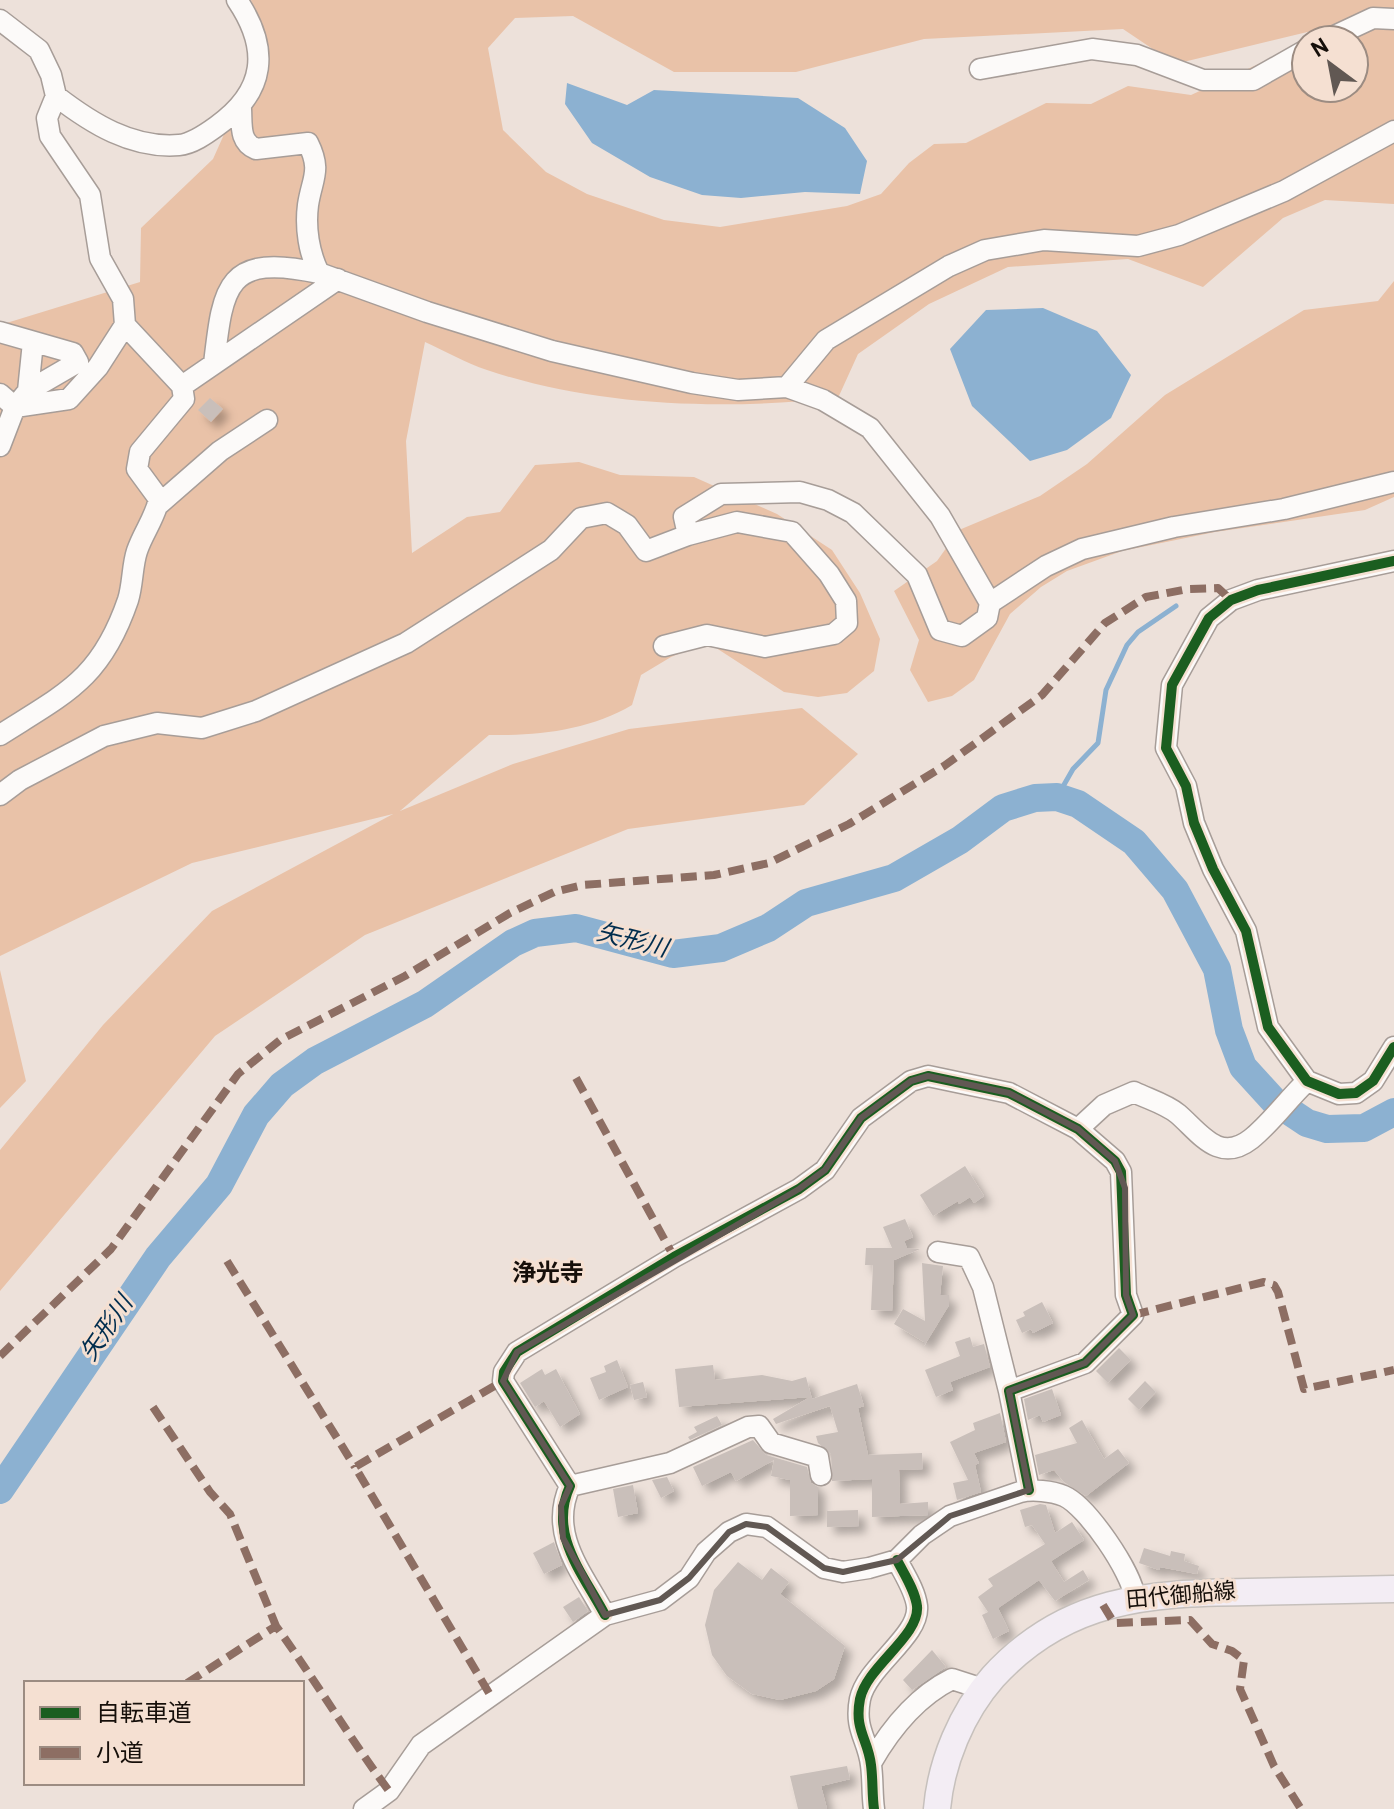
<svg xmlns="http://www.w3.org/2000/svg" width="1394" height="1809" viewBox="0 0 1394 1809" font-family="Overpass,'Noto Sans JP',sans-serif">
<defs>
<filter id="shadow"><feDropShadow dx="7" dy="7" stdDeviation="4" flood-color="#0004"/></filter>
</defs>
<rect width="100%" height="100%" fill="#ede1da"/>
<path fill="#e9c2a8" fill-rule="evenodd" d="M251,0H1394V204L1325,200L1283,218L1203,287L1128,259L1008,267L929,304L858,354L838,398C722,410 598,407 487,370C466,363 445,351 425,342L406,441L412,553L467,517L500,512L535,465L579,462L620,475L694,477L777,514L832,550L860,593L880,639L874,671L847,693L818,697L784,692L707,642L671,657L641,675L632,705C590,730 538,736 489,735L400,811L513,764L629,729L802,708L858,754L804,805L628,829L365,935L215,1036L0,1291V1150L103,1025L212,911L393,814L192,863L0,956V325L140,282L141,228L213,159L265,43ZM573,16L674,72H796L924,39L1123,29L1175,64L1353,21L1310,40H1354V88H1306V42L1191,95L1128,86L1091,104L1046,103L966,143L934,144L909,163L881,194L847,206L720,227L664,220L587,194L546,172L503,130L488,48L515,18Z
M1394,281V497L1365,510L1215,532L1122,551L1067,571L1041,587L1010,614L974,680L952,696L928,702L910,670L919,640L894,591L937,561L959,530L1040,496L1087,464L1165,395L1304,310L1378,301Z
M0,970L26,1081L0,1108Z"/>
<path fill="#8cb1d1" d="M567,83L627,105L654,90L798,98L845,128L867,161L860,194L805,192L741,198L702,195L650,177L592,143L565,104Z
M1043,308L1097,331L1131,375L1111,418L1067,450L1030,461L972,406L950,349L986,310Z"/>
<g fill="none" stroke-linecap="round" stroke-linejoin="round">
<path stroke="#8cb1d1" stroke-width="5" d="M1057,797L1073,769L1098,743L1106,690L1127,645L1138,632L1176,606"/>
<path stroke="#8cb1d1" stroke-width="28" d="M0,1490L158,1257L219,1185L256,1115L282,1085L315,1061L425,1004L513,943L535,933L576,928L673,954L721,948L768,928L806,903L894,878L960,840L1003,808L1035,798L1057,797L1078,804L1134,842L1175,890L1217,969L1229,1030L1243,1067L1274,1101L1307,1123L1327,1129L1364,1128L1394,1112"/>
</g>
<path fill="#c9bfba" filter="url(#shadow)" d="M210,398L223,409L211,422L198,410Z
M965,1166L984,1196L974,1203L970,1197L959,1204L958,1201L933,1216L920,1195Z
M905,1219L913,1237L904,1241L907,1248L920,1249L894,1260L892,1311L871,1310L873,1265H865L866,1248H892L883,1227Z
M922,1263L943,1266L940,1295H949V1305L924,1346V1342L894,1324L903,1309L925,1321Z
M1042,1302L1053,1323L1033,1333L1031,1329L1022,1333L1016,1320L1025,1316L1023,1312Z
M970,1337L973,1347L984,1344L990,1367L950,1382L953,1390L936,1397L925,1370L960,1356L955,1342Z
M1119,1348L1131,1360L1108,1383L1096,1371Z
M617,1360L628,1387L599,1400L590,1378L606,1372L604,1366Z
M713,1365L715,1380L762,1375L792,1381L806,1377L812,1399L857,1384L864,1406L858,1408L868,1455L922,1453L923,1469L899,1470L900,1504L928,1502V1515L872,1517V1479L832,1481L831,1454L818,1443L816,1436L838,1432L830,1406L776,1424L773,1419L810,1397L679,1407L675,1369Z
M542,1369L545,1375L556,1369L580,1414L560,1427L544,1401L535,1407L520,1383Z
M1145,1381L1156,1392L1139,1410L1128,1399Z
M643,1382L647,1397L634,1400L630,1385Z
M1052,1389L1061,1415L1043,1422L1040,1415L1028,1420L1024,1399Z
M1000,1413L1006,1442L974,1453L979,1463L975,1465L981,1492L957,1500L953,1483L968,1480L950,1442L975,1430L973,1423Z
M717,1416L722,1425L690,1440L688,1437L697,1432L694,1427Z
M1082,1420L1104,1459L1118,1449L1129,1463L1086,1496L1064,1482L1054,1470L1039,1475L1035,1455L1077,1443L1069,1428Z
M753,1440L766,1455L807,1467L811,1483L818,1487V1515L790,1516V1480L771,1476L774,1460L736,1481L731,1472L702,1486L693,1467Z
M667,1477L674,1491L661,1498L652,1480Z
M633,1485L638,1513L618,1517L613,1489Z
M1040,1504L1046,1505L1055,1533L1072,1522L1084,1540L1051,1561L1064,1582L1083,1570L1089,1580L1055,1601L1039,1580L998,1608L1009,1631L993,1639L982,1615L988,1612L978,1597L993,1586L988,1579L1045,1544L1032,1525L1025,1527L1020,1510Z
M858,1510L859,1526L827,1527V1511Z
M554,1542L562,1565L544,1574L533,1553Z
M1144,1548L1170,1556L1171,1551L1185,1554L1184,1561L1199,1566L1197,1574L1160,1567L1159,1570L1139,1563Z
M738,1562L762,1580L771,1568L789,1582L780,1594L845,1646L834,1679L816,1691L780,1700L752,1694L727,1676L712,1655L705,1625L714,1590Z
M579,1597L588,1611L573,1622L563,1607Z
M932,1650L946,1667L912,1690L903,1680Z
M847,1766L850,1779L821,1786L827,1809H798L790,1776Z"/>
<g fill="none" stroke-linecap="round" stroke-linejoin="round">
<g stroke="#a79d98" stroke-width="23">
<path id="minor" d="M0,20L39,50L51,75L56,96L47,118L50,136L90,195L100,258L123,299L125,325
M1326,40L1373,18L1394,19
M980,69L1092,49L1137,55L1203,80H1253L1306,50
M56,96C91,123 132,149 179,145C192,144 206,134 217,126C266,91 270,49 237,0
M241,109C242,125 239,142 256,149L308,143C322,171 312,178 308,205C305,228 309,253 319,273L427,312L552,351L692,383L738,390L787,387L823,400L870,428L940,516L990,603L987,618L962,636L940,630L917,575L853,513L828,500L800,492L721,494L684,517L688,535L737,522L792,532L829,574L846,601L847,623L834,634L765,647L707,635L664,646
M0,332L73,353L78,362L28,391L15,407L0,446
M214,364C223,285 226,253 319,273
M787,387L826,340L949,266L985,250L1044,240L1138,246L1179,235L1284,191L1394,131
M28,391L33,342
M0,394L15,407L69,399L98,367L125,325L182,386L338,279
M157,506L220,451L267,420
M1394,561L1258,590L1231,600L1209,618L1172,685L1166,748L1186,786L1194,823L1213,869L1246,931L1268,1027L1307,1081L1339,1094L1356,1093L1373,1081L1394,1047
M990,603L1046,566L1082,549L1174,527L1284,509L1394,482
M0,735C66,693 101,679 128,600C133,584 132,566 137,551C143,533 155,518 159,499L137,469L140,452L184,399L182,386
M0,795L20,780L104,736L157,723L202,728L256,711L406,643L551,550L581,518L607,513L627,525L646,551L688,535
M1078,1129L1104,1105L1134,1092C1148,1099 1166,1104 1178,1114C1200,1133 1219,1164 1251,1139C1271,1123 1288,1099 1307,1081
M938,1252L969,1257L983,1287L1009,1391
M570,1486L670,1463L748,1427L759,1426L771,1443L818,1457L821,1475
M605,1615C582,1572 548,1534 570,1486L503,1381L504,1372L517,1352L674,1257L799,1189L825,1170L861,1118L911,1081L928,1076L1009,1093L1078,1129L1115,1161L1121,1172L1126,1295L1133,1315L1085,1363L1009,1391L1029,1490
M871,1763C891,1728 916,1697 952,1679L983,1689
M364,1809L389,1791L421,1745L605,1615L660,1600L689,1578L706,1552L729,1532L746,1524L767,1527L824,1568L843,1572L869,1568L897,1560L922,1535L950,1516L1020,1492C1032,1489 1052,1491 1064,1496C1087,1506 1132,1572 1135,1598
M874,1809C872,1795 873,1780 871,1765C868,1739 854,1730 860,1699C867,1666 920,1636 917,1606C915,1590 904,1574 897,1560"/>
</g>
<g stroke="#c6c0bc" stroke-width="29">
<path id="major" d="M937,1809C941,1762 962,1712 993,1677C1065,1598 1148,1593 1248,1592C1297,1591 1345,1590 1394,1589"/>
</g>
<use href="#minor" stroke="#fcfaf9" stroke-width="20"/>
<use href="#major" stroke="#f3edf4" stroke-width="26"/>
<path stroke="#8d6e63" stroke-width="8" stroke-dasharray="16 8" stroke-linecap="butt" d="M576,1078L674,1257
M227,1261L355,1467
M1133,1315L1264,1282L1274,1285L1278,1292L1304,1389L1394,1370
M0,1356L111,1249L238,1074L280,1040L405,976L510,913L554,892L583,885L714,875L769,863L849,824L944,766L1042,695L1105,623L1146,597L1188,589L1218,588L1231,600
M153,1407L210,1492L230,1514L276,1626
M1103,1605L1114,1623L1190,1620L1212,1644L1232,1651L1244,1660L1240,1689L1274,1766L1301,1809
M187,1683L276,1626C315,1680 349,1737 389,1791
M489,1693L355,1467L503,1381"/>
<g stroke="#f5e0d2" stroke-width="15">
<path id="cycleway" d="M1394,561L1258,590L1231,600L1209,618L1172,685L1166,748L1186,786L1194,823L1213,869L1246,931L1268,1027L1307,1081L1339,1094L1356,1093L1373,1081L1394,1047
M605,1615C582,1572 548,1534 570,1486L503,1381L504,1372L517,1352L674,1257L799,1189L825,1170L861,1118L911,1081L928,1076L1009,1093L1078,1129L1115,1161L1121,1172L1126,1295L1133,1315L1085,1363L1009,1391L1029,1490
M874,1809C872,1795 873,1780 871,1765C868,1739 854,1730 860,1699C867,1666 920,1636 917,1606C915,1590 904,1574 897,1560"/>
</g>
<use href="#cycleway" stroke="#1b5e20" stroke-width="10"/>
</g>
<path fill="none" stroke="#615853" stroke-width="6" stroke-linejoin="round" d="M928,1076L1009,1093L1078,1129L1115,1161L1125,1188L1126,1295L1133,1315L1085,1363L1009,1391L1029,1490L950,1516L897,1560L843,1572L824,1568L767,1527L746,1524L729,1532L689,1578L660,1600L605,1615L563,1538L561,1506L570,1486L503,1381L517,1352L799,1189L825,1170L861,1118L911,1081Z"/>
<g text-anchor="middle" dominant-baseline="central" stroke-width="6" stroke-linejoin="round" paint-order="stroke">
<g font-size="22" fill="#160f0a" stroke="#f5e0d2">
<text transform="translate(1181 1597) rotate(-5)">田代御船線</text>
</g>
<g font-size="24" font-style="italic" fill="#002d4e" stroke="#f5e0d2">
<text transform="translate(632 942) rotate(14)">矢形川</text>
<text transform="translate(108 1329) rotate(-56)">矢形川</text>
</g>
<g font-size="24" font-weight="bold" fill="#160f0a" stroke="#f5e0d2">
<text x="548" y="1275">浄光寺</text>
</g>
</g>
<rect x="24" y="1681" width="280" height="104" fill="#f5e0d2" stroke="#9c8c82" stroke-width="2"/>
<rect x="40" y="1707" width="40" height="12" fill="#1b5e20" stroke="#9c8c82" stroke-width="2"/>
<text x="96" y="1721" font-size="24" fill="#160f0a">自転車道</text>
<rect x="40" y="1747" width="40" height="12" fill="#8d6e63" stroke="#9c8c82" stroke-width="2"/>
<text x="96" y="1761" font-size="24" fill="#160f0a">小道</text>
<g transform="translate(1330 64) rotate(328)"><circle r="38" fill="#f5e0d2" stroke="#9c8c82" stroke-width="2"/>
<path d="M0-6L14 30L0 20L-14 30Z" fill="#615853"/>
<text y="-12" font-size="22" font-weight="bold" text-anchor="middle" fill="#160f0a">N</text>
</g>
</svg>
